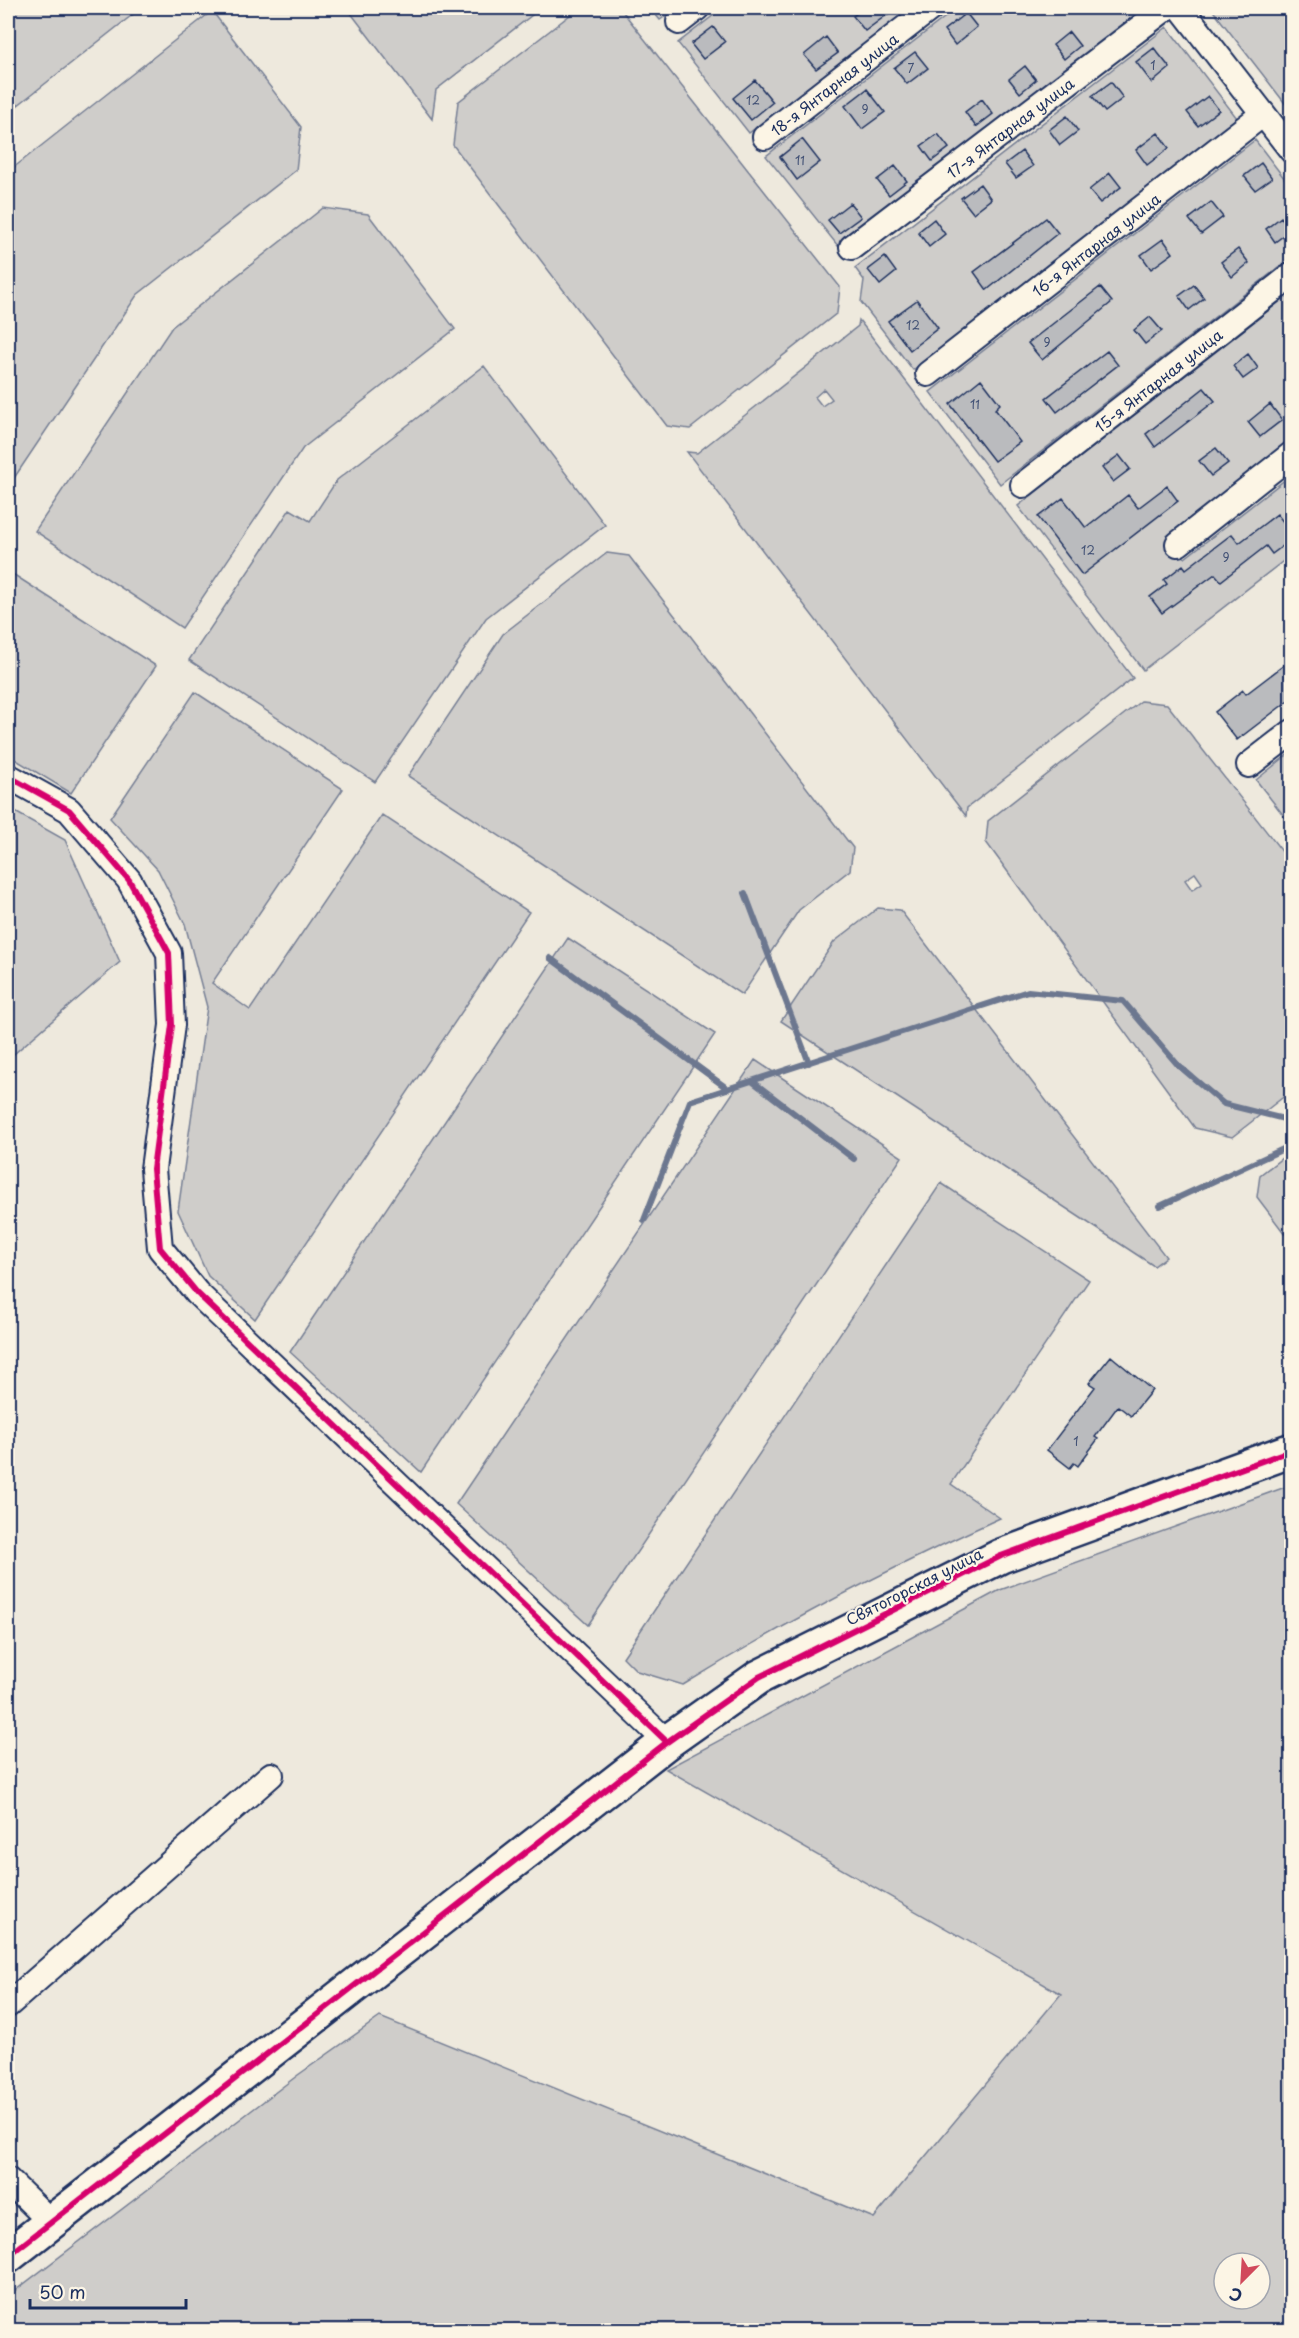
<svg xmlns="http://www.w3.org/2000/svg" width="1299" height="2338" viewBox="0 0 1299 2338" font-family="'Playpen Sans',sans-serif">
<rect width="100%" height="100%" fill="#eee9dd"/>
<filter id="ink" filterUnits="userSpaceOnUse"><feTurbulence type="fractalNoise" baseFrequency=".0167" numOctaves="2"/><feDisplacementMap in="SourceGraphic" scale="12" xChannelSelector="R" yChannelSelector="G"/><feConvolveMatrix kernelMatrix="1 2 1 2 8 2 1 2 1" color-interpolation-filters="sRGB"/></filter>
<g filter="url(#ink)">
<path fill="#cfcdca" stroke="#757e94" stroke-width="1.5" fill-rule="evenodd" d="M8,8H141L8,113Z
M347,8H541L436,90L432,119Z
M579,8H620L840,287L837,313L690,429L667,426L453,145L458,102Z
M650,8H677L660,20Z
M723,8H911L749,133L678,43Z
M957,8H1145L838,246L766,156Z
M1211,8H1291V111Z
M212,11L301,127L296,170L137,295L8,487V172Z
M1167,27L1237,118L913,370L861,302L864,280L855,268Z
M1255,140L1291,187V258L1000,484L930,392Z
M323,208L368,214L455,329L303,448L182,628L35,531L172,327Z
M1291,293V440L1167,536L1185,558L1291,475V555L1143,670L1018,506Z
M859,320L1133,678L967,808L966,816L687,452L697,453L858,326ZM824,389L832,399L822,406L815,397Z
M484,366L605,525L486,618L375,782L189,660L290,509L310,521L337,480Z
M607,553L629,556L853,848L850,870L799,910L742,995L408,776L503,634Z
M8,571L156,666L71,793L8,755Z
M195,692L343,789L212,983L250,1010L382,815L529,912L255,1319L208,1276L178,1211L207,1007L185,924L158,870L110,818Z
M1141,701L1167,704L1291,863V1091L1232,1137L1195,1128L986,842L988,821ZM1195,873L1202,883L1192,890L1185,880Z
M1291,752V825L1256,780Z
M8,808L65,840L120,962L8,1059Z
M878,908L900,910L1166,1257L1154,1266L781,1021L834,942Z
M568,938L715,1034L421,1472L290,1352Z
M755,1060L902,1157L588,1625L456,1504Z
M1291,1151V1242L1257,1197L1260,1175Z
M941,1183L1089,1280L951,1484L1000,1518C892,1567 785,1622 683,1685L637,1671L623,1657Z
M1291,1485V2330H8V2296L298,2075L380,2017L874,2218L1061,1994L666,1769L1000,1590ZM1224,2263H1260V2299H1224Z"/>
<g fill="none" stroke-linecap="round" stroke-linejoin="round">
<path stroke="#6c778f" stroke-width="6" d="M745,893L809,1063
M550,958L728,1089
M752,1081L854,1159
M1160,1206L1292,1145
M644,1220L690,1101L1028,991L1123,1001L1178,1065L1224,1104L1292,1121"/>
</g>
<path fill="#babbbe" stroke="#1b2f5e" stroke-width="1.5" d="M865,8H896L865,31L853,16Z
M966,13L977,27L955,45L944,30Z
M713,27L725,42L703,59L691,44Z
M1069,32L1080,46L1064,59L1053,45Z
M826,37L838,53L816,69L804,55Z
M1154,48L1170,68L1152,83L1136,62Z
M915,52L928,68L907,84L894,68Z
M1025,66L1036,80L1020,93L1009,79Z
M755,80L773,102L751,120L733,98Z
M1111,82L1123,98L1105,112L1092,96Z
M867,89L885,112L862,129L845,106Z
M1208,96L1219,110L1198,126L1187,112Z
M982,99L993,114L976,127L965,112Z
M1067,116L1078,131L1060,145L1049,130Z
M1158,133L1169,148L1147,165L1136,150Z
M938,134L949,148L932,161L921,146Z
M802,139L820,162L797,180L780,157Z
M1022,151L1033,166L1016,178L1005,164Z
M1261,163L1272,178L1255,190L1244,176Z
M895,166L907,181L889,195L877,180Z
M1110,173L1121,187L1100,203L1089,190Z
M980,184L991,199L973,213L961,198Z
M1211,202L1223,217L1201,234L1189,219Z
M850,203L861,217L839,233L828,220Z
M1281,217L1291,230L1275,242L1266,229Z
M1046,218L1058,233L987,290L974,272Z
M934,219L945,234L929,247L918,232Z
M1163,239L1173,253L1151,269L1141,255Z
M1238,249L1249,263L1232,277L1221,262Z
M885,257L896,272L880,285L868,270Z
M1194,285L1204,298L1189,310L1179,296Z
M1100,287L1112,302L1042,360L1028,343Z
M917,300L938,328L910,350L888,321Z
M1150,317L1162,331L1145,344L1134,330Z
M1107,351L1118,365L1057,412L1046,398Z
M1248,354L1258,368L1243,379L1233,366Z
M981,379L1000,404L995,409L1020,442L994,461L950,404Z
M1204,388L1215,401L1155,447L1146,434Z
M1270,404L1282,420L1260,437L1248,422Z
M1216,448L1228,463L1211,476L1199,461Z
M1119,455L1130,469L1113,482L1102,468Z
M1167,486L1178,501L1082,575L1038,517L1063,498L1086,528L1128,495L1138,508Z
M1277,514L1292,533V539L1272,554L1266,546L1221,581L1215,574L1162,613L1150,597L1167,584L1164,580L1183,565L1186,569L1232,534L1239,543Z
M1292,659V698L1237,740L1215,712L1243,690L1246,694Z
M1111,1356L1152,1390L1131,1416L1118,1406L1095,1437L1098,1439L1083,1459L1078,1466L1074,1463L1070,1468L1047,1450L1095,1387L1089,1383Z"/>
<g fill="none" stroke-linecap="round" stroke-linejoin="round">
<g stroke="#1b2f5e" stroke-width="28">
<g id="street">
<path d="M1181,8L1292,151"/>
<path d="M679,22L697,8"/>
<path id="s1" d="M765,137L931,8"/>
<path id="s2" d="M852,247L1166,8"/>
<path id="s3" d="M928,374L1263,114"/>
<path id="s4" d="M1023,485L1292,275"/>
<path d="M1178,544L1292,454"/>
<path d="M1249,765L1292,732"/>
<path d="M8,776L69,810L129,880L169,953L172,1025L153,1169L160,1248L197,1293L667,1742"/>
<path d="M8,2005L271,1775"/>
<path d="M8,2180L51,2222"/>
</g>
</g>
<g stroke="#1b2f5e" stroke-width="38">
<path id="secondary" d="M8,2256L667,1742L759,1677L1001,1556L1292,1450"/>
</g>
<use href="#street" stroke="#fcf5e5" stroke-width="24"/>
<use href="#secondary" stroke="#fcf5e5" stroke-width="33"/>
<g stroke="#fcf5e5" stroke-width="10">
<path id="cycleway" d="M8,776L69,810L129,880L169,953L172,1025L153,1169L160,1248L197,1293L667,1742
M8,2256L667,1742L759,1677L1001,1556L1292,1450"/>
</g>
<use href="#cycleway" stroke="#d6006c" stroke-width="6"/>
</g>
</g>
<g text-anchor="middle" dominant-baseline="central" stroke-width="4.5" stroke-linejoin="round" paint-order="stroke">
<g font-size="12" fill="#435276">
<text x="1153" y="65">1</text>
<text x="911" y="68">7</text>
<text x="753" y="100">12</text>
<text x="865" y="109">9</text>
<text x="800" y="160">11</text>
<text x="913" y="325">12</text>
<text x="1047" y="342">9</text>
<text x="975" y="404">11</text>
<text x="1088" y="550">12</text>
<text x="1226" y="557">9</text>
<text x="1076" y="1441">1</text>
</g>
<g font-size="15" fill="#1b2f5e" stroke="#fcf5e5">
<text stroke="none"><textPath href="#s1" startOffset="87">18-я Янтарная улица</textPath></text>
<text stroke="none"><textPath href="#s2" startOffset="198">17-я Янтарная улица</textPath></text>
<text stroke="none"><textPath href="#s3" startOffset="212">16-я Янтарная улица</textPath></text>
<text stroke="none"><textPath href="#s4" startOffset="171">15-я Янтарная улица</textPath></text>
<text transform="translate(914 1586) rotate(-27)">Святогорская улица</text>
</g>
</g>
<rect width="1299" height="2338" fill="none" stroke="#fcf5e5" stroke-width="30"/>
<rect x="15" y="15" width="1269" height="2308" fill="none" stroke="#1b2f5e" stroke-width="2" filter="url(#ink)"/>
<g transform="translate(1242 2281) rotate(204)"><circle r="28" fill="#fcf5e5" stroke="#a2a6af" stroke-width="1.5"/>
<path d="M0-4.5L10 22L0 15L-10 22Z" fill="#d1495b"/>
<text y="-9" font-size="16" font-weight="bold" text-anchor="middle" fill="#1b2f5e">С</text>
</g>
<path d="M30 2299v9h156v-9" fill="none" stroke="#1b2f5e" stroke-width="3"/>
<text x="39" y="2299" font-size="18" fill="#1b2f5e" stroke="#fcf5e5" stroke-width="4.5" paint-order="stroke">50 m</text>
</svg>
